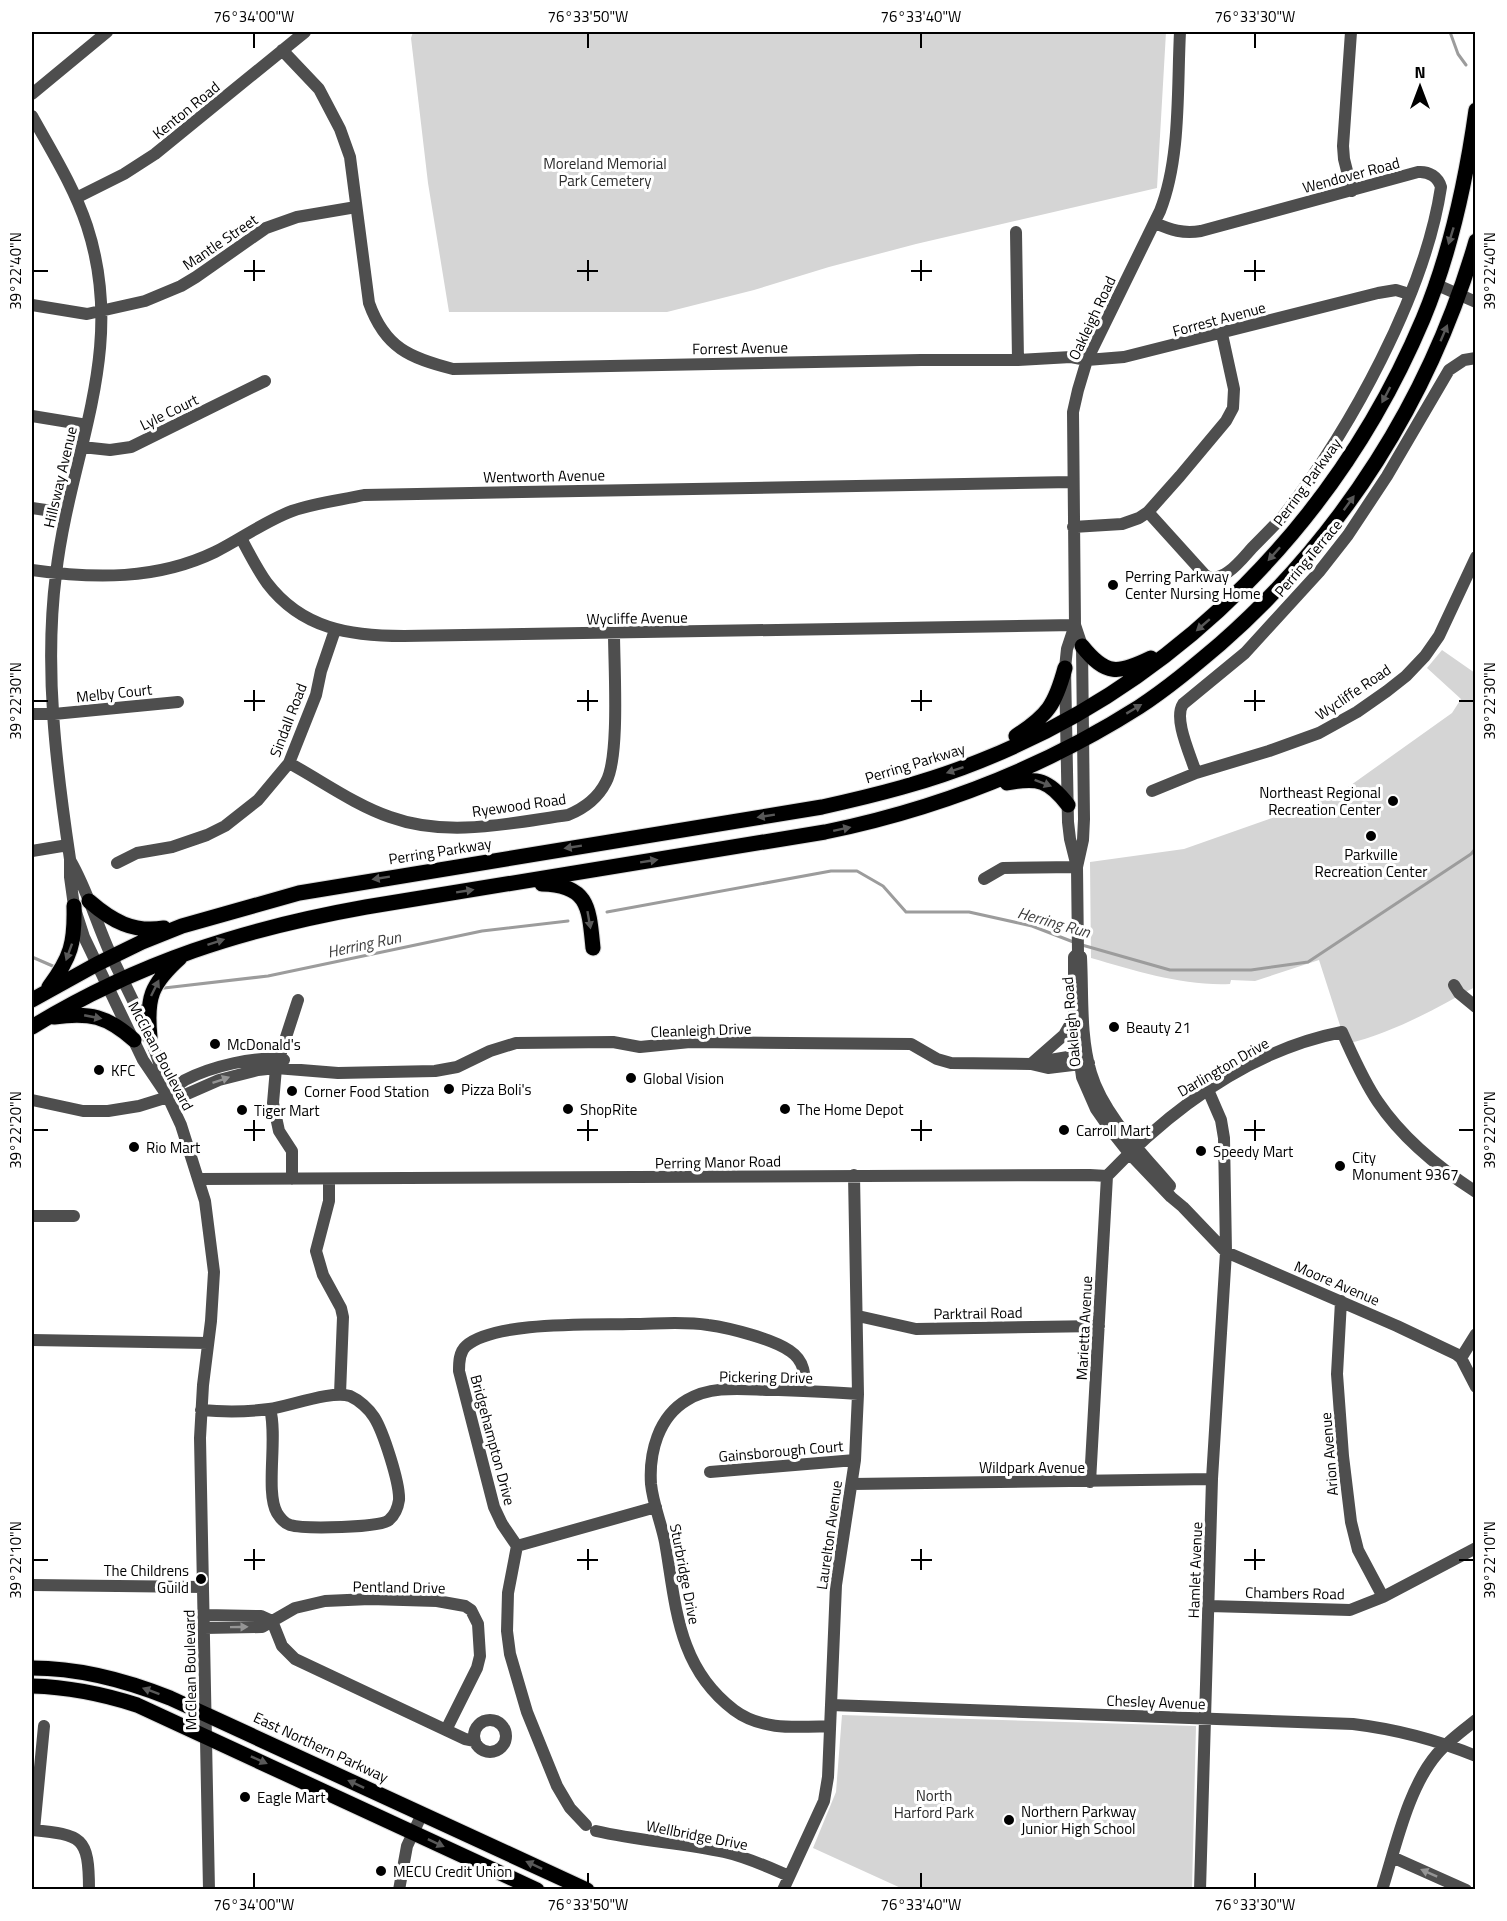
<svg xmlns="http://www.w3.org/2000/svg" width="1507" height="1921" viewBox="0 0 1507 1921" font-family="'Titillium Web',sans-serif">
<rect width="100%" height="100%" fill="#fff"/>
<path fill="#d5d5d5" d="M413,32H1166L1157,188L916,244L829,267L754,290L667,312H449L428,183L411,38Z
M1442,650L1475,673V987C1433,1010 1393,1033 1346,1044L1319,960L1255,981L1231,980L1230,984C1182,986 1137,971 1091,958L1090,862L1184,849L1337,795L1452,713L1461,699L1427,668Z
M842,1715L1196,1726L1192,1889H903L813,1848L836,1792Z"/>
<g fill="none" stroke-linecap="round" stroke-linejoin="round">
<path stroke="#9c9c9c" stroke-width="3" d="M1450,32L1458,54L1466,65
M607,912L831,871H857L883,886L906,912H969L1032,926L1076,943
M1082,945L1170,970H1251L1308,962L1471,854L1476,848
M32,957L55,967
M164,988L268,976L482,931L568,921"/>
<g stroke="#dbdbdb" stroke-width="17">
<path id="major" d="M1082,646C1106,676 1118,674 1151,658
M1016,736C1048,715 1055,705 1065,668
M1007,783C1038,777 1049,780 1068,805
M542,884C589,885 589,908 593,948
M89,901C112,921 133,933 164,928
M49,987C71,957 75,943 74,906
M32,1000L97,964L142,942L182,926L299,893L822,807C876,795 928,782 980,761C1181,681 1339,518 1423,319C1451,252 1466,181 1476,110
M54,1017C90,1012 107,1016 134,1040
M32,1027C139,962 243,929 366,907L825,832C937,809 1043,768 1139,707C1168,688 1194,666 1220,644C1342,537 1431,397 1476,241
M150,1037C146,998 151,984 180,958
M32,1668C80,1668 125,1680 170,1698L587,1890
M32,1686C68,1687 103,1694 137,1705L537,1890"/>
</g>
<path stroke="#4e4e4e" stroke-width="12" d="M1351,32L1343,146L1344,159L1352,191
M282,50L319,89L340,129L350,157L369,303C385,348 410,358 453,369L921,360H1018L1071,357L1087,360L1124,357L1378,293L1396,290L1409,294
M32,94L107,32
M32,116C52,152 74,187 87,226C128,351 70,452 56,574C44,668 56,765 70,859V877L74,906L84,937L143,1060L168,1097L181,1125L205,1201L214,1272L211,1321L203,1385L200,1438L209,1890
M76,198L124,174L155,154L305,32
M1016,232L1018,360
M1435,284L1476,302
M32,305L87,314L145,301L181,286L196,277L266,228L297,217L356,207
M32,416L87,425
M82,447L110,450L131,447L265,381
M32,508L66,513
M1148,512L1205,575C1222,586 1242,559 1252,548C1263,537 1274,526 1284,515C1350,430 1425,294 1441,187C1438,177 1429,171 1418,172L1201,231C1183,234 1171,230 1155,223
M1073,527L1122,524L1139,518L1148,512L1180,476L1226,421L1233,408L1234,389L1222,334
M241,538C249,553 257,569 267,583C302,629 350,636 404,636L1075,625
M32,570C94,579 157,580 215,552C241,539 265,521 292,511C315,503 341,500 364,495L1072,482
M1075,625L1067,649L1065,668L1068,822L1070,839L1077,867L1078,953L1081,957C1083,995 1080,1036 1091,1073C1103,1114 1142,1153 1170,1186
M32,714H54L178,702
M289,763C322,781 355,805 390,817C448,838 510,823 568,815C585,808 598,798 606,782C620,757 614,666 614,633
M1196,773C1191,756 1173,719 1183,704L1245,653L1319,572L1348,535L1387,476L1449,370L1464,360L1476,358
M1152,791L1196,773L1269,751L1319,733L1357,712L1387,691L1406,676L1425,656L1439,636L1476,557
M32,851L68,845
M70,860C87,889 96,922 110,953C131,999 157,1042 167,1093
M117,863L137,853L172,847L207,835L225,826L258,800L289,763L316,695L321,671L335,630
M1077,867L1083,840L1084,819L1082,646L1075,625L1073,412L1078,390L1087,360L1160,211C1181,158 1177,89 1180,32
M984,879L1003,868L1077,867
M1078,953L1074,957V1018L1082,1077L1096,1109L1110,1129L1129,1153L1171,1197L1183,1207L1226,1252L1397,1326L1456,1354L1461,1358L1476,1387
M1454,985L1459,993L1476,1007
M1038,1062L1086,1054
M1031,1064L1064,1035L1074,1018
M168,1097C173,1091 178,1084 185,1080C210,1067 256,1055 284,1060
M32,1100L83,1111H108L139,1106L168,1097L187,1094L219,1080L258,1070L276,1068L338,1073L435,1071L457,1067L490,1051L516,1043L613,1042L640,1047L690,1042L911,1044L937,1059L951,1063L1031,1064L1048,1068L1089,1063
M1107,1176C1170,1110 1250,1050 1342,1032C1353,1056 1363,1080 1378,1102C1403,1139 1439,1168 1476,1192
M199,1179L1090,1175L1107,1176
M292,1179V1151L279,1131L273,1103L276,1068L298,1000
M329,1179V1201L316,1251L323,1275L341,1308L343,1317L340,1394
M32,1216H74
M1341,1301L1337,1374L1343,1456L1351,1522L1358,1550L1383,1597
M858,1316L916,1329L1099,1326
M32,1340L208,1343
M1461,1358L1476,1334
M201,1410C223,1412 247,1412 269,1409C290,1406 332,1390 350,1396C359,1400 369,1409 374,1417C383,1431 400,1483 399,1500C398,1507 395,1515 389,1520C381,1528 304,1529 290,1525C284,1523 280,1518 277,1513C265,1492 278,1437 270,1409
M710,1472L855,1460
M1090,1482L1107,1176
M852,1484L1212,1479
M517,1546L656,1507
M32,1585L203,1587
M1209,1606L1350,1610L1383,1597L1476,1548
M204,1615L261,1616L272,1621L282,1646L295,1659L465,1739L475,1741
M204,1628L262,1627L295,1608L325,1601L370,1599L437,1601L465,1606L471,1610L478,1624L480,1656L477,1668L446,1730
M831,1705L1353,1724C1394,1729 1437,1740 1476,1756
M474 1736a16 16 0 1 1 32 0a16 16 0 1 1-32 0Z
M830,1726C797,1727 762,1731 734,1710C677,1667 676,1605 665,1542C661,1522 653,1504 651,1484C649,1453 658,1417 687,1400C713,1384 747,1390 776,1390C803,1391 831,1392 858,1394
M586,1825L570,1808L557,1786L527,1712L510,1654L507,1631L508,1593L517,1546L502,1524L494,1507L459,1371C459,1363 459,1352 466,1346C494,1321 592,1325 631,1324C656,1324 683,1321 708,1325C730,1328 773,1339 790,1351C805,1361 805,1375 805,1391
M32,1830C82,1835 89,1836 89,1890
M34,1830L44,1726
M596,1831C639,1841 682,1843 724,1852C747,1857 768,1867 789,1876
M1392,1857L1466,1890
M399,1890L407,1846L422,1814
M783,1890L824,1801L828,1777L836,1585L855,1460L858,1394L854,1175
M1200,1890L1212,1479L1226,1252L1224,1138L1221,1120L1208,1090
M1382,1890C1396,1846 1408,1788 1437,1754C1448,1741 1462,1731 1476,1720"/>
<use href="#major" stroke="#000" stroke-width="15"/>
</g>
<defs><path id="oneway-solid" d="M-6-.8H1V-3.2L6.5 0L1 3.2V.8H-6Z" transform="scale(1.5)"/></defs>
<g fill="#595959">
<use href="#oneway-solid" transform="translate(1451 236) rotate(107)"/>
<use href="#oneway-solid" transform="translate(1444 333) rotate(-67)"/>
<use href="#oneway-solid" transform="translate(1386 395) rotate(118)"/>
<use href="#oneway-solid" transform="translate(1349 503) rotate(-54)"/>
<use href="#oneway-solid" transform="translate(1274 554) rotate(132)"/>
<use href="#oneway-solid" transform="translate(1203 625) rotate(139)"/>
<use href="#oneway-solid" transform="translate(1134 709) rotate(-31)"/>
<use href="#oneway-solid" transform="translate(955 770) rotate(161)"/>
<use href="#oneway-solid" transform="translate(1043 783) rotate(21)"/>
<use href="#oneway-solid" transform="translate(766 816) rotate(171)"/>
<use href="#oneway-solid" transform="translate(842 829) rotate(-12)"/>
<use href="#oneway-solid" transform="translate(573 847) rotate(171)"/>
<use href="#oneway-solid" transform="translate(649 861) rotate(-9)"/>
<use href="#oneway-solid" transform="translate(381 878) rotate(171)"/>
<use href="#oneway-solid" transform="translate(465 891) rotate(-9)"/>
<use href="#oneway-solid" transform="translate(589 920) rotate(80)"/>
<use href="#oneway-solid" transform="translate(216 942) rotate(-18)"/>
<use href="#oneway-solid" transform="translate(69 952) rotate(110)"/>
<use href="#oneway-solid" transform="translate(155 988) rotate(-64)"/>
<use href="#oneway-solid" transform="translate(93 1017) rotate(11)"/>
<use href="#oneway-solid" transform="translate(151 1691) rotate(-160)"/>
<use href="#oneway-solid" transform="translate(259 1760) rotate(24)"/>
<use href="#oneway-solid" transform="translate(356 1784) rotate(-155)"/>
<use href="#oneway-solid" transform="translate(436 1843) rotate(25)"/>
<use href="#oneway-solid" transform="translate(534 1865) rotate(-155)"/>
</g>
<g fill="#959595">
<use href="#oneway-solid" transform="translate(221 1080) rotate(-19)"/>
<use href="#oneway-solid" transform="translate(239 1627) rotate(-1)"/>
<use href="#oneway-solid" transform="translate(1429 1873) rotate(-156)"/>
</g>
<path fill="none" stroke="#000" stroke-width="2" d="M254,33V48M588,33V48M921,33V48M1255,33V48M254,260V281M588,260V281M921,260V281M1255,260V281M33,271H48M244,271H265M577,271H598M911,271H932M1244,271H1265M1459,271H1474M254,690V711M588,690V711M921,690V711M1255,690V711M33,701H48M244,701H265M577,701H598M911,701H932M1244,701H1265M1459,701H1474M254,1120V1141M588,1120V1141M921,1120V1141M1255,1120V1141M33,1130H48M244,1130H265M577,1130H598M911,1130H932M1244,1130H1265M1459,1130H1474M254,1549V1570M588,1549V1570M921,1549V1570M1255,1549V1570M33,1560H48M244,1560H265M577,1560H598M911,1560H932M1244,1560H1265M1459,1560H1474M254,1873V1888M588,1873V1888M921,1873V1888M1255,1873V1888"/>
<g fill="#000" stroke="#fff" stroke-width="2">
<circle cx="1113" cy="585" r="6"/>
<circle cx="1393" cy="801" r="6"/>
<circle cx="1371" cy="836" r="6"/>
<circle cx="1114" cy="1027" r="6"/>
<circle cx="215" cy="1044" r="6"/>
<circle cx="99" cy="1070" r="6"/>
<circle cx="631" cy="1078" r="6"/>
<circle cx="449" cy="1089" r="6"/>
<circle cx="292" cy="1091" r="6"/>
<circle cx="568" cy="1109" r="6"/>
<circle cx="785" cy="1109" r="6"/>
<circle cx="242" cy="1110" r="6"/>
<circle cx="1064" cy="1130" r="6"/>
<circle cx="134" cy="1147" r="6"/>
<circle cx="1201" cy="1151" r="6"/>
<circle cx="1340" cy="1166" r="6"/>
<circle cx="201" cy="1579" r="6"/>
<circle cx="245" cy="1797" r="6"/>
<circle cx="1009" cy="1820" r="6"/>
<circle cx="381" cy="1871" r="6"/>
</g>
<g text-anchor="middle" dominant-baseline="central" stroke-width="6" stroke-linejoin="round" paint-order="stroke">
<g font-size="15" fill="#000" stroke="#fff">
<text transform="translate(186 110) rotate(-39)">Kenton Road</text>
<text transform="translate(1351 175) rotate(-15)">Wendover Road</text>
<text transform="translate(220 242) rotate(-34)">Mantle Street</text>
<text transform="translate(1092 318) rotate(-65)">Oakleigh Road</text>
<text transform="translate(1219 319) rotate(-15)">Forrest Avenue</text>
<text transform="translate(740 348) rotate(-1)">Forrest Avenue</text>
<text transform="translate(169 412) rotate(-26)">Lyle Court</text>
<text transform="translate(544 476) rotate(-1)">Wentworth Avenue</text>
<text transform="translate(60 477) rotate(-77)">Hillsway Avenue</text>
<text transform="translate(1307 482) rotate(-54)">Perring Parkway</text>
<text transform="translate(1308 558) rotate(-50)">Perring Terrace</text>
<text transform="translate(637 618) rotate(-1)">Wycliffe Avenue</text>
<text transform="translate(1353 692) rotate(-34)">Wycliffe Road</text>
<text transform="translate(114 693) rotate(-6)">Melby Court</text>
<text transform="translate(288 720) rotate(-69)">Sindall Road</text>
<text transform="translate(915 763) rotate(-17)">Perring Parkway</text>
<text transform="translate(519 805) rotate(-8)">Ryewood Road</text>
<text transform="translate(440 851) rotate(-9)">Perring Parkway</text>
<text transform="translate(1071 1022) rotate(-95)">Oakleigh Road</text>
<text transform="translate(701 1030) rotate(-2)">Cleanleigh Drive</text>
<text transform="translate(161 1056) rotate(62)">McClean Boulevard</text>
<text transform="translate(1223 1067) rotate(-30)">Darlington Drive</text>
<text transform="translate(718 1162) rotate(-1)">Perring Manor Road</text>
<text transform="translate(1337 1283) rotate(23)">Moore Avenue</text>
<text transform="translate(978 1313) rotate(-1)">Parktrail Road</text>
<text transform="translate(1084 1328) rotate(-87)">Marietta Avenue</text>
<text transform="translate(766 1377) rotate(1)">Pickering Drive</text>
<text transform="translate(493 1440) rotate(75)">Bridgehampton Drive</text>
<text transform="translate(781 1451) rotate(-5)">Gainsborough Court</text>
<text transform="translate(1329 1454) rotate(-95)">Arion Avenue</text>
<text x="1032" y="1467">Wildpark Avenue</text>
<text transform="translate(829 1535) rotate(-82)">Laurelton Avenue</text>
<text transform="translate(1195 1570) rotate(-88)">Hamlet Avenue</text>
<text transform="translate(685 1574) rotate(79)">Sturbridge Drive</text>
<text transform="translate(399 1587) rotate(1)">Pentland Drive</text>
<text transform="translate(1295 1593) rotate(1)">Chambers Road</text>
<text transform="translate(190 1670) rotate(-91)">McClean Boulevard</text>
<text transform="translate(1156 1702) rotate(2)">Chesley Avenue</text>
<text transform="translate(321 1747) rotate(25)">East Northern Parkway</text>
<text transform="translate(697 1835) rotate(11)">Wellbridge Drive</text>
</g>
<g font-size="15" fill="#2c2c2c" stroke="#fff">
<text x="605" y="163">Moreland Memorial<tspan x="605" dy="17">Park Cemetery</tspan></text>
<text x="934" y="1795">North<tspan x="934" dy="17">Harford Park</tspan></text>
</g>
<g font-size="15" fill="#000" stroke="#fff" text-anchor="start">
<text x="1125" y="576">Perring Parkway<tspan x="1125" dy="17">Center Nursing Home</tspan></text>
<text x="1381" y="792" text-anchor="end">Northeast Regional<tspan x="1381" dy="17">Recreation Center</tspan></text>
<text x="1371" y="854" text-anchor="middle">Parkville<tspan x="1371" dy="17">Recreation Center</tspan></text>
<text x="1126" y="1027">Beauty 21</text>
<text x="227" y="1044">McDonald's</text>
<text x="111" y="1070">KFC</text>
<text x="643" y="1078">Global Vision</text>
<text x="461" y="1089">Pizza Boli's</text>
<text x="304" y="1091">Corner Food Station</text>
<text x="580" y="1109">ShopRite</text>
<text x="797" y="1109">The Home Depot</text>
<text x="254" y="1110">Tiger Mart</text>
<text x="1076" y="1130">Carroll Mart</text>
<text x="146" y="1147">Rio Mart</text>
<text x="1213" y="1151">Speedy Mart</text>
<text x="1352" y="1157">City<tspan x="1352" dy="17">Monument 9367</tspan></text>
<text x="189" y="1570" text-anchor="end">The Childrens<tspan x="189" dy="17">Guild</tspan></text>
<text x="257" y="1797">Eagle Mart</text>
<text x="1021" y="1811">Northern Parkway<tspan x="1021" dy="17">Junior High School</tspan></text>
<text x="393" y="1871">MECU Credit Union</text>
</g>
<g font-size="16" font-style="italic" fill="#3d3d3d" stroke="#fff">
<text transform="translate(1054 922) rotate(16)">Herring Run</text>
<text transform="translate(364 944) rotate(-12)">Herring Run</text>
</g>
</g>
<rect width="1507" height="1921" fill="none" stroke="#ffffff" stroke-width="66"/>
<g transform="translate(1420 87)" stroke="#ffffff" stroke-width="4.5" paint-order="stroke">
<path d="M0-4.5L10 22L0 15L-10 22Z" fill="#000000"/>
<text y="-9" font-size="16" font-weight="bold" text-anchor="middle" fill="#000000">N</text>
</g>
<rect x="33" y="33" width="1441" height="1855" fill="none" stroke="#000" stroke-width="2"/>
<g font-size="15" text-anchor="middle" fill="#000">
<text x="254" y="22">76°34'00"W</text>
<text x="588" y="22">76°33'50"W</text>
<text x="921" y="22">76°33'40"W</text>
<text x="1255" y="22">76°33'30"W</text>
<text transform="translate(16 271) rotate(-90)" y="5">39°22'40"N</text>
<text transform="translate(1490 271) rotate(-90)" y="5">39°22'40"N</text>
<text transform="translate(16 701) rotate(-90)" y="5">39°22'30"N</text>
<text transform="translate(1490 701) rotate(-90)" y="5">39°22'30"N</text>
<text transform="translate(16 1130) rotate(-90)" y="5">39°22'20"N</text>
<text transform="translate(1490 1130) rotate(-90)" y="5">39°22'20"N</text>
<text transform="translate(16 1560) rotate(-90)" y="5">39°22'10"N</text>
<text transform="translate(1490 1560) rotate(-90)" y="5">39°22'10"N</text>
<text x="254" y="1910">76°34'00"W</text>
<text x="588" y="1910">76°33'50"W</text>
<text x="921" y="1910">76°33'40"W</text>
<text x="1255" y="1910">76°33'30"W</text>
</g>
</svg>
